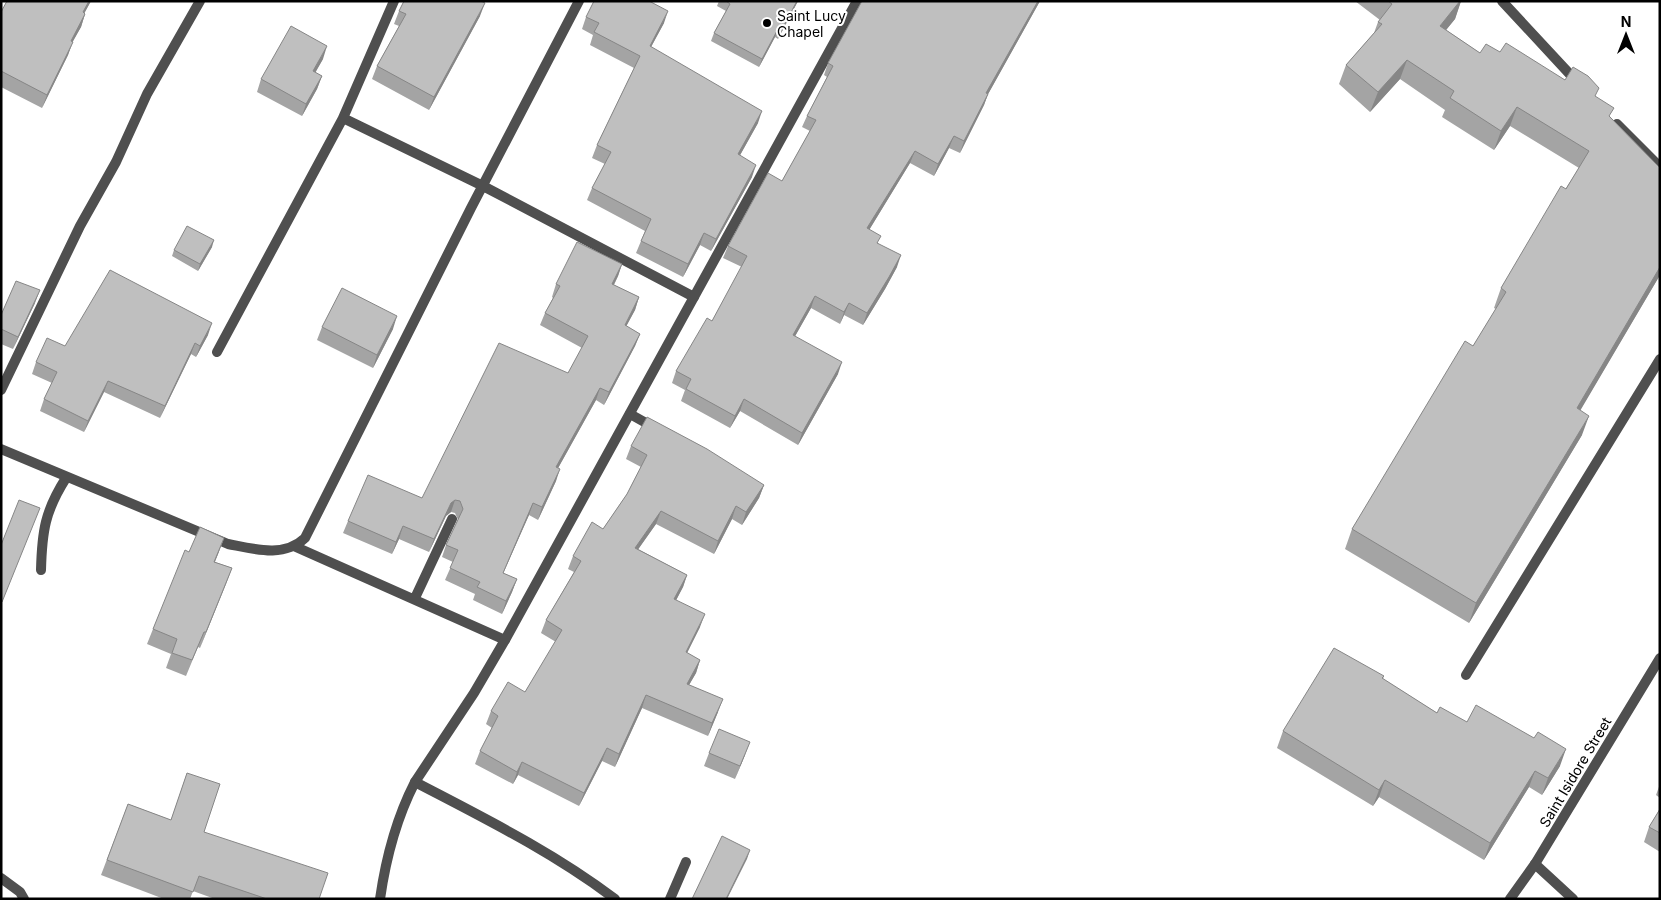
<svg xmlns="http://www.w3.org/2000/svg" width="1661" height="900" viewBox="0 0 1661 900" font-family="Inter,sans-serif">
<rect width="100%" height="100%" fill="#fff"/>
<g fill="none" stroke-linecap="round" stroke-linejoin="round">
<path stroke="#4f4f4f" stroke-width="10" d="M41,570C42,531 45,511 66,478
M1466,675L1660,359
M1535,864L1573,899"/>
<path stroke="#4f4f4f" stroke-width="10" d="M343,118L483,186L694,297
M217,352L343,118L394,1
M1,390L80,226L116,162L147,94L200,1
M630,414L655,428
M1,449L228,544C254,549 284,558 305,538L471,208L579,1
M296,547L505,640
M415,598L452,519
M415,782C484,818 553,852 615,899
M1,878L20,892L24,899
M670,899L686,862
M1510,899L1535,864L1660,658"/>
<path stroke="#4f4f4f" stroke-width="10" d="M1502,1L1578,83
M1617,124L1660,167
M380,899C386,857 396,819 415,782L474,693L505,640L857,1"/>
</g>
<path fill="#a4a4a4" d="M91,1L84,13L85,14L81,27L72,42L68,55L42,108L1,87V12Z
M719,1H798L778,39L775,37L759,67L711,41L714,33L726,11L717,6Z
M862,1H1040L988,94L984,105L960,153L949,148L934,176L910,163L869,230L878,243L897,267L885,289L863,325L844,315L840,324L811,308L795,336L838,374L798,445L740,411L730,428L681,401L685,390L672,383L676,371L712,321L742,267L723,258L728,246L782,181L810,131L802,127L807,116L827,77L824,75L828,63Z
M1355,1H1461L1455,19L1446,30L1480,53L1500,52L1565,80L1596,97L1611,118L1660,168V275L1580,410L1582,435L1469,623L1345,549L1352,529L1473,346L1496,309L1494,308L1501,288L1579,168L1510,126L1494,150L1442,117L1445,110L1400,79L1370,112L1339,84L1346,65L1374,33L1378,22L1380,20Z
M399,11L480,16L429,110L372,79L377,66L399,26L394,24Z
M586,17L664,23L651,47L758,123L740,155L752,177L711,251L700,245L683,277L636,253L641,241L645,231L587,200L592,188L605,164L592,158L597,145L634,68L590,45L593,35L582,29Z
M323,59L315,72L322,76L317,89L302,116L257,92L261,79Z
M212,247L198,271L172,256L174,250Z
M622,264L618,276L614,285L639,297L635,310L626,326L640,334L635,346L604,405L596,400L558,468L556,481L538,520L529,515L503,573L517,579L512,592L502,614L473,600L475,594L445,580L453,562L442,557L446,545L458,520L455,513L451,512L446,516L429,552L399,539L392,554L343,533L348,521L422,498L568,373L582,348L540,325L545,313L553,298L552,297L556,284Z
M35,303L13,349L1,344V315Z
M322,327L393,329L373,368L317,340Z
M208,335L196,357L191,354L160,418L104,392L84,432L40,411L44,399L52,383L32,374L36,362L65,346Z
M631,446L764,485L759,498L742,525L732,519L714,554L656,524L638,549L687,575L683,587L676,600L700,627L687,653L700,660L696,673L689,685L718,712L708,736L642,708L615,767L602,761L579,806L518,775L513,784L475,764L480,751L492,728L486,724L491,711L525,692L556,642L541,633L546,620L574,572L568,569L573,556L603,529L627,494L641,467L626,459Z
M224,538L215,562L232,568L200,648L198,647L186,676L166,668L171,654L147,644L153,629L189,552Z
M1384,676L1383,679L1437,713L1467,722L1560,766L1542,795L1529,787L1484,860L1379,797L1373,806L1277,748L1283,731Z
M709,753L745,755L735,779L704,766Z
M187,773L204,832L319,899H215L193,891L190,899H164L101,875L128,804L171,820Z
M1660,784V798L1656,795Z
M1660,809V852L1644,842L1649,827Z"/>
<path fill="#868686" d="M89,1H91L78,25L83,12Z
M797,1H798L778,39L781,31Z
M1038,1H1040L982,105L986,93Z
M1460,1H1461L1455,19L1433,46L1440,26Z
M485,3L480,16L429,110L434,97Z
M668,11L664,23L645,58L650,46Z
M85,14L81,27L66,54L71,41Z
M778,29L775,37L759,67L762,59Z
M73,42L68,55L42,108L47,95Z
M327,46L323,59L309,84L313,71Z
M1407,60L1400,79L1370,112L1378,92Z
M322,76L317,89L302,116L306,104Z
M988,94L984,105L960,153L964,141Z
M1517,107L1510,126L1494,150L1501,131Z
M762,111L758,123L734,166L738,154Z
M954,136L949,148L934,176L938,164Z
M915,151L910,163L863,240L867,228Z
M756,165L752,177L711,251L716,239Z
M704,233L700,245L683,277L688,264Z
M214,240L212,247L198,271L200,264Z
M901,255L897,267L885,289L863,325L867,313Z
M622,264L618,276L608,296L612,284Z
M1660,267V275L1570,428L1577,408Z
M40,290L35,303L13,349L18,337Z
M815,296L811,308L789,347L793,335Z
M639,297L635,310L620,338L625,325Z
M849,303L844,315L840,324L844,312Z
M397,316L393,329L373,368L377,355Z
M212,323L208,335L196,357L200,346Z
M640,334L635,346L604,405L609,392Z
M195,343L191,354L160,418L165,406Z
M842,362L838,374L798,445L802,433Z
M108,381L104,392L84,432L88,421Z
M600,388L596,400L552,479L556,467Z
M744,399L740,411L730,428L735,416Z
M1589,416L1582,435L1469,623L1476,603Z
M560,469L556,481L538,520L542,507Z
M764,485L759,498L742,525L746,512Z
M455,500L451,512L446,516L429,552L434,539L451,503Z
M533,503L529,515L498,585L503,573Z
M736,506L732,519L714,554L718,541Z
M661,511L656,524L630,561L635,548Z
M403,526L399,539L392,554L396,542Z
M224,538L218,554L208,577L214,562Z
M232,568L226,584L200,648L206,632Z
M687,575L683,587L670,612L674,599Z
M517,579L512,592L502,614L506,601Z
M705,614L700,627L681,665L686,652Z
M700,660L696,673L682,697L687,684Z
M646,695L642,708L615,767L619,754Z
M723,699L718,712L708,736L712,723Z
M750,742L745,755L735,779L740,766Z
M607,748L602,761L579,806L584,793Z
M1566,749L1560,766L1542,795L1548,778Z
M522,762L518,775L513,784L517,772Z
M1535,771L1529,787L1484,860L1490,843Z
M1385,780L1379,797L1373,806L1379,790Z
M750,850L747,859L727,899H726Z"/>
<path fill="#bfbfbf" stroke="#868686" d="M7,1H89L83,12L85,14L71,41L73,42L47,95L1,71V12Z
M404,1H481L485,3L434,97L377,66L406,14L399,11Z
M594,1H649L668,11L650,46L762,111L738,154L756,165L716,239L704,233L688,264L641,241L651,219L592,188L611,152L597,145L640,56L594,32L599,23L586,17Z
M726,1H797L781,31L778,29L762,59L714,33L730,4Z
M862,1H1038L986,93L988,94L964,141L954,136L938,164L915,151L867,228L881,236L877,243L901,255L889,277L867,313L849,303L844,312L815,296L793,335L842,362L802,433L744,399L735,416L686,389L691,379L676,371L707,318L712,321L747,256L728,246L768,173L782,181L816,120L807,116L833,66L828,63Z
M1388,1H1460L1440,26L1480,53L1486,44L1500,52L1506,43L1565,80L1573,67L1588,76L1599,88L1595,96L1614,108L1609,116L1660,168V267L1577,408L1589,416L1476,603L1352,529L1465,341L1473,346L1506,292L1501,288L1561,186L1566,189L1589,151L1517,107L1501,131L1450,98L1454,91L1407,60L1378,92L1346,65L1382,24L1378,22L1392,4Z
M291,26L327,46L313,71L322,76L306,104L261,79Z
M187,226L214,240L200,264L174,250Z
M577,242L622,264L612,284L639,297L625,325L640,334L609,392L600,388L556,467L560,469L542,507L533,503L503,573L517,579L506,601L477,587L480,582L450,568L458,550L446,545L463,509L460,501L455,500L451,503L434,539L403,526L396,542L348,521L368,475L422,498L499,343L568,373L588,336L545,313L560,286L556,284Z
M110,270L212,323L200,346L195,343L165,406L108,381L88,421L44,399L57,372L36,362L47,338L65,346Z
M16,281L40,290L18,337L1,329V315Z
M342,288L397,316L377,355L322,327Z
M647,417L707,449L764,485L746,512L736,506L718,541L661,511L635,548L687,575L674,599L705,614L686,652L700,660L687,684L723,699L712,723L646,695L619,754L607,748L584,793L522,762L517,772L480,751L498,716L491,711L508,682L525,692L562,630L546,620L581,561L573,556L592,522L603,529L627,494L647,455L631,446Z
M19,500L40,508L2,602L1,601V545Z
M200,527L224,538L214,562L232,568L206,632H204L192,660L172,653L177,639L153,629L185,550L189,552Z
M1334,648L1384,676L1382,678L1437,713L1440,707L1467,722L1476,705L1534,738L1538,732L1566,749L1548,778L1535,771L1490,843L1385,780L1379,790L1283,731Z
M719,729L750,742L740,766L709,753Z
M187,773L220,784L204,832L328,873L319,899H267L199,876L193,892L107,860L128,804L171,820Z
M1660,809V833L1649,827Z
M722,836L750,850L726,899H692Z"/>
<circle fill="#000" stroke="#fff" stroke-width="2" cx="767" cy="23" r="5"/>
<g text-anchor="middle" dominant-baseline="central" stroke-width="4" stroke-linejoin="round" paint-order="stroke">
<g font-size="14" fill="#000" stroke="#fff" text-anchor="start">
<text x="777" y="15">Saint Lucy<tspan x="777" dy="16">Chapel</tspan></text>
</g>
<g font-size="14" fill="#000" stroke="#fff">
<text transform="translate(1575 772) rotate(-59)">Saint Isidore Street</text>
</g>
</g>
<rect width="1661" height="900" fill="none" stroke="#000000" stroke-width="5"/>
<g transform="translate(1626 35)" stroke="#ffffff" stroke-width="4" paint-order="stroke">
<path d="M0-4L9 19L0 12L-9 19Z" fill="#000000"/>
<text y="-8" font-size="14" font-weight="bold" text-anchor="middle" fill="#000000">N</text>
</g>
</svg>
